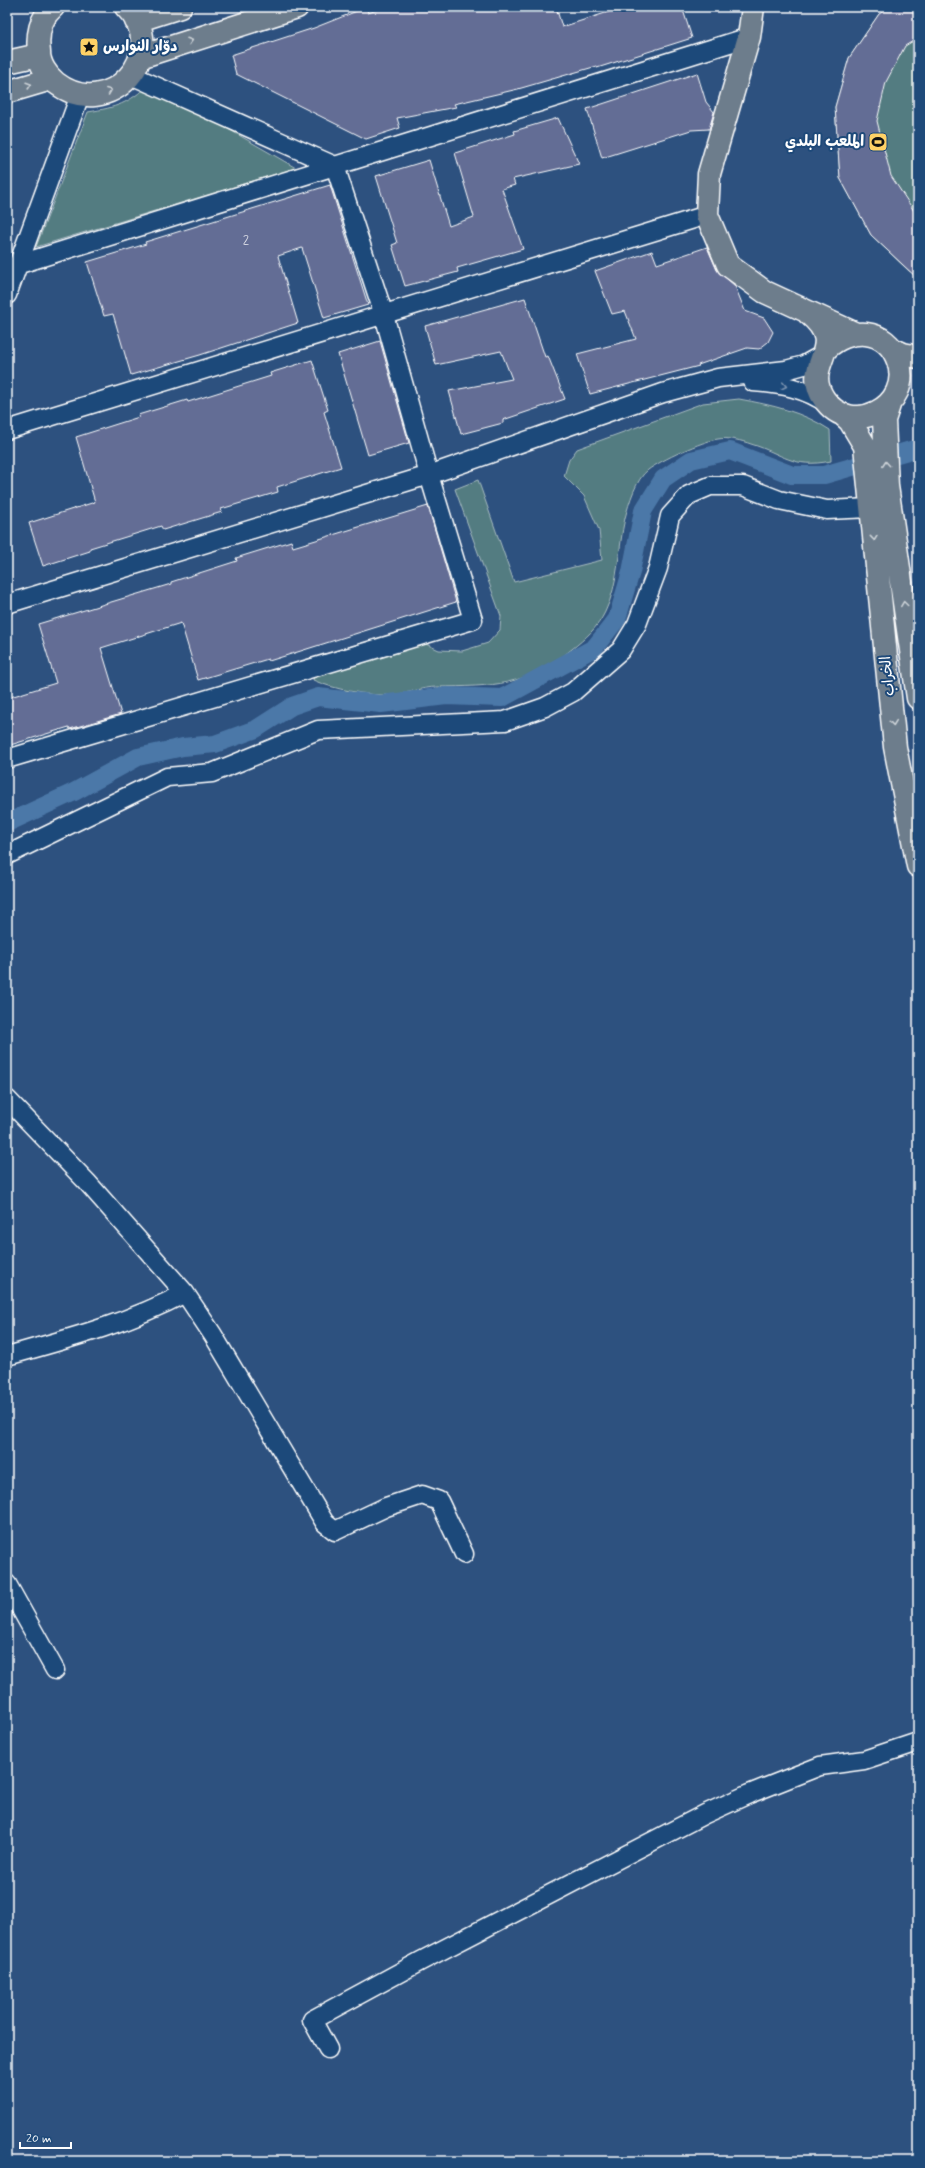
<svg xmlns="http://www.w3.org/2000/svg" width="925" height="2168" viewBox="0 0 925 2168" font-family="Mynerve,'Playpen Sans Arabic',sans-serif">
<rect width="100%" height="100%" fill="#2d517f"/>
<filter id="ink" filterUnits="userSpaceOnUse"><feTurbulence type="fractalNoise" baseFrequency=".025" numOctaves="2"/><feDisplacementMap in="SourceGraphic" scale="8" xChannelSelector="R" yChannelSelector="G"/><feConvolveMatrix kernelMatrix="1 2 1 2 8 2 1 2 1" color-interpolation-filters="sRGB"/></filter>
<g filter="url(#ink)">
<path fill="#537b81" stroke="#a9bdc0" d="M918,7V276L909,271L871,235L840,178L835,107L849,58L879,14Z
M150,84L296,168L36,247L88,112C118,107 127,104 150,84Z
M739,399C772,405 803,412 830,430L831,461C792,469 784,454 751,444C743,441 727,437 718,439C702,441 661,460 648,470C636,479 629,503 625,518C618,548 619,584 605,612C598,627 585,639 572,649C524,687 495,686 437,687C422,687 407,694 391,695C369,696 332,689 313,680L315,673L419,641L439,650L462,651L488,643L500,630L501,616L455,489L478,480L514,582L602,560L599,530L584,496L564,476L569,460L577,449L703,403Z"/>
<g fill="none" stroke-linecap="round" stroke-linejoin="round">
<path stroke="#4c78a8" stroke-width="18" d="M7,823L74,792L138,757L183,747L215,744L256,729L292,706L318,697L381,704L446,696L502,698L594,648L617,619L631,572L643,511L663,479L691,460L730,451L792,475H824L918,448"/>
</g>
<path fill="#646d95" stroke="#fff" d="M367,7L368,13L386,7H556L562,27L624,7H682L692,38L597,68V66L518,89L454,104L456,107L397,118L400,128L366,139L236,74L231,55L314,28Z
M890,7H918V38L905,46L886,82L877,121L891,176L918,217V279L871,235L840,178L835,107L849,58L879,14Z
M697,73L706,102L714,112L709,129L691,130L602,158L587,109Z
M558,118L579,164L513,179L515,185L502,189L523,249L457,268L458,272L405,286L392,245L397,243L376,176L429,160L449,226L474,217L455,153L515,134L514,131Z
M330,185L368,305L324,318L302,248L278,256L298,323L200,355L131,375L113,314L104,316L87,262L146,244L145,242Z
M707,247L717,270L735,286L745,311L764,318L773,332L768,342L759,349L747,348L698,365L699,366L590,394L577,354L636,339L625,311L612,314L595,271L652,251L657,264Z
M525,298L545,357L548,356L565,399L503,420V423L461,434L449,391L512,379L501,351L436,365L425,326Z
M380,341L409,443L368,455L338,354Z
M312,360L328,410L324,412L341,467L277,487L278,492L221,509L222,512L163,530L161,526L90,548V551L43,566L29,523L95,502L76,437L139,417L138,415L187,400L188,402L271,376L270,373Z
M428,506L456,602L269,661L268,659L198,680L181,623L101,648L121,714L70,729L69,727L7,746V698L56,683L38,624L171,584V582L237,561L236,558L291,541L293,547Z"/>
<g fill="none" stroke-linecap="round" stroke-linejoin="round">
<g stroke="#fff" stroke-width="21">
<path id="minor" d="M7,268L749,37
M7,295L80,95
M753,382C781,384 806,388 829,405
M7,430L707,215
M7,604L429,475L384,315L335,166L131,75
M7,759L473,620L429,475L663,393L718,378L786,370L804,365L822,355
M7,855L167,777L212,773L318,730L505,721L545,707L573,692L621,650L637,624L658,568L670,516L689,495L710,486H743L779,500L827,510L871,508
M7,1099L87,1182L185,1293L213,1335L325,1523L335,1531L386,1507L422,1495L439,1501L464,1554
M7,1356C68,1339 129,1323 185,1293
M7,1584L55,1670
M328,2049L312,2020L421,1961L705,1814L749,1794L820,1766L864,1760L918,1742"/>
</g>
<g stroke="#fff" stroke-width="25">
<path id="major" d="M53,7C40,18 37,36 39,52C39,64 47,76 56,83C109,124 173,52 126,7
M753,7L749,37L709,174L707,215L728,265L765,292L854,333
M136,21L180,7
M140,57L297,7
M7,62L39,55
M7,92L51,79
M809,314C850,348 800,363 824,399C851,439 914,406 898,361C886,327 849,327 826,349
M892,349L903,354L918,357
M889,405L884,420L887,486L918,698
M842,414L850,421L865,446L895,747L918,866"/>
</g>
<use href="#minor" stroke="#1f4a7a" stroke-width="18"/>
<use href="#major" stroke="#6d7d8c" stroke-width="22"/>
</g>
<defs><path id="oneway-chevron" d="M-2-3.5L2.5 0L-2 3.5" fill="none" stroke-width="1.6" stroke-linecap="round" stroke-linejoin="round"/></defs>
<g stroke="#ccd2d7">
<use href="#oneway-chevron" transform="translate(190 41) rotate(-18)"/>
<use href="#oneway-chevron" transform="translate(29 85) rotate(-17)"/>
<use href="#oneway-chevron" transform="translate(109 91) rotate(-22)"/>
<use href="#oneway-chevron" transform="translate(886 464) rotate(-95)"/>
<use href="#oneway-chevron" transform="translate(874 538) rotate(84)"/>
<use href="#oneway-chevron" transform="translate(904 604) rotate(-98)"/>
<use href="#oneway-chevron" transform="translate(893 723) rotate(84)"/>
</g>
<use stroke="#7992af" href="#oneway-chevron" transform="translate(784 386) rotate(12)"/>
</g>
<defs>
<g id="sight-square" transform="scale(1)"><rect x="-9" y="-9" width="18" height="18" rx="4" fill="#ffd166" stroke="#1f4a7a"/><path d="M0-6L1.8-2.2L6-1.7L2.9 1.2L3.7 5.4L0 3.3L-3.7 5.4L-2.9 1.2L-6-1.7L-1.8-2.2Z" fill="#111"/></g>
<g id="stadium-square" transform="scale(1)"><rect x="-9" y="-9" width="18" height="18" rx="4" fill="#ffd166" stroke="#1f4a7a"/><path d="M0-5a6.5 5 0 1 0 0 10a6.5 5 0 1 0 0-10ZM-3.5-1.8h7v3.6h-7Z" fill="#111"/></g>
</defs>
<g fill-rule="evenodd">
<use href="#sight-square" x="89" y="47"/>
<use href="#stadium-square" x="878" y="142"/>
</g>
<g text-anchor="middle" dominant-baseline="central" stroke-width="4" stroke-linejoin="round" paint-order="stroke">
<g font-size="13" fill="#d8dae4">
<text x="246" y="240">2</text>
</g>
<g font-size="15" font-weight="bold" fill="#fff" stroke="#1f4a7a" text-anchor="start">
<text x="103" y="47">دوّار النوارس</text>
<text x="864" y="142" text-anchor="end">الملعب البلدي</text>
</g>
<g font-size="15" fill="#fff" stroke="#1f4a7a">
<text transform="translate(888 676) rotate(-96)">الخراب</text>
</g>
</g>
<rect width="925" height="2168" fill="none" stroke="#1f4a7a" stroke-width="24"/>
<rect x="12" y="12" width="901" height="2144" fill="none" stroke="#fff" stroke-width="1.5" filter="url(#ink)"/>
<path d="M20 2142v6h51v-6" fill="none" stroke="#ffffff" stroke-width="2"/>
<text x="26" y="2142" font-size="12" fill="#ffffff" stroke="#1f4a7a" stroke-width="3" paint-order="stroke">20 m</text>
</svg>
